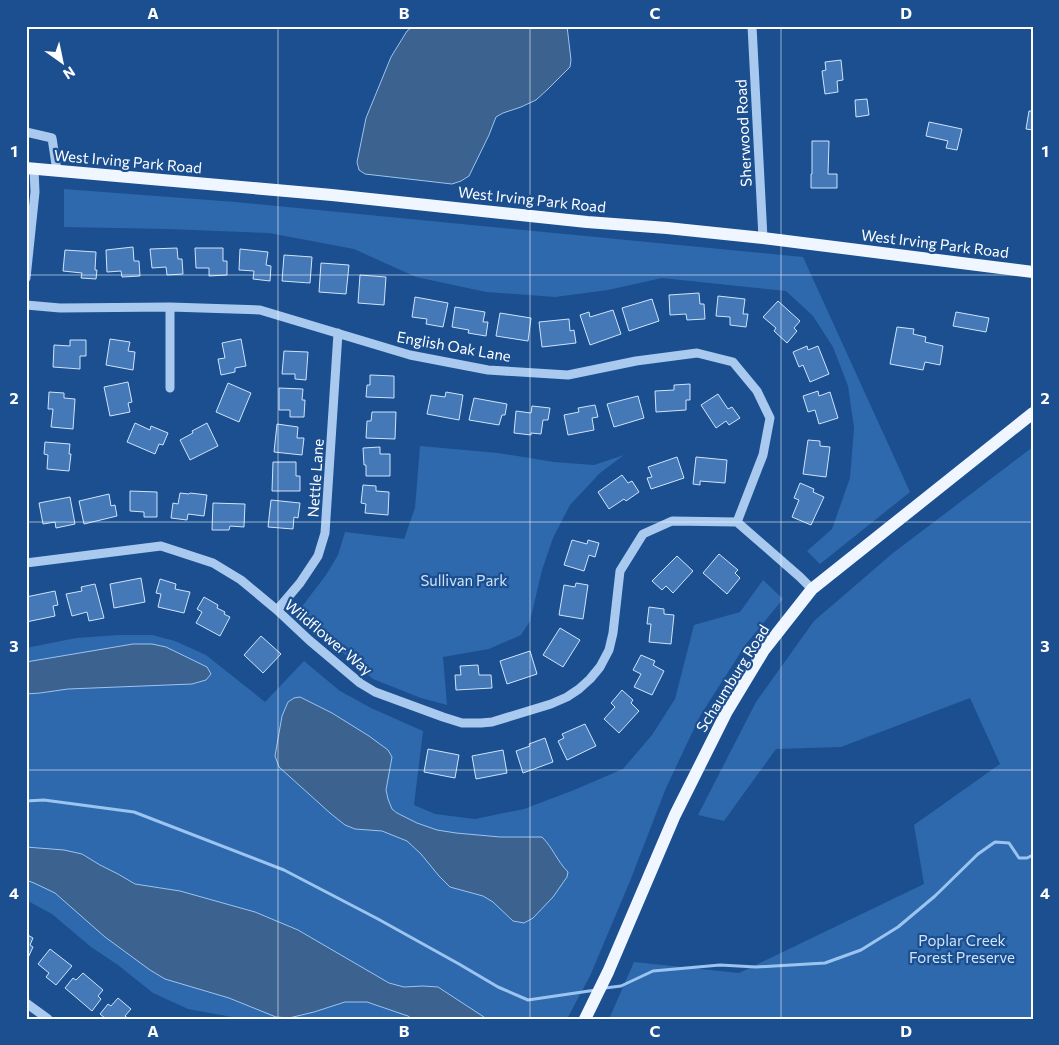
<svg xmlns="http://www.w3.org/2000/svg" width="1059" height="1045" viewBox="0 0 1059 1045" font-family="Commissioner,sans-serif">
<rect width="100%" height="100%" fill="#1b4f8f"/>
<path fill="#2e69ad" d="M64,189L235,202L803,257L910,492L820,564L807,551L832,529L850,478L854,428L848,386L833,347L813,316L786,291L662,278L608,290L555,297L486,292L416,277L354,249L269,233L168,229L64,227Z
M420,446L498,453L554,462L594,465L624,455L600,473L570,505L553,538L542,570L530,621L521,635L489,649L443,657L447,705L421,698L373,679L297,613L326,575L338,555L345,532L404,539L415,508Z
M1033,447V1019H609L634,962L739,973L924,884L914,825L1000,764L970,698L841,747L776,749L724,821L698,815L756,702L814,621L893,553Z
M763,580L783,599L746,644L700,716L666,788L630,881L590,976L567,1019H236L232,1017L188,1009L153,993L118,965L91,947L52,914L26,900V648L76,638L119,635H152L175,641L206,655L260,698L265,702L304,661L340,691L371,708L423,731L414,805L435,814L475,819L524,809L574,790L623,769L652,735L675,699L694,625L740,612Z"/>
<path fill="#3c6290" stroke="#9cc4f0" d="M414,26H567L571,60L570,67L548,89L536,100L521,107L503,113L496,117L489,135L469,176L461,181L452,184L365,174L359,170L357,162L366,118L391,57L407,31Z
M133,644H152L166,647L207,667L211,674L206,680L192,684L68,689L40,693L26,694V662Z
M300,697L332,713L369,736L388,750L392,757L386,790L388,799L392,809L397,813L417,823L437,830L456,833L500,837H542C553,848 557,861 568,872L567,877L553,897L533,918L524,923L513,921L493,902L483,896L450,887L439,876L421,854L407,841L382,831L355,829L345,825L330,813L279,767L275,756L282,716L288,702L294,698Z
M26,847L64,850L82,854L100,865L118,874L135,884L180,891L255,912L298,930L389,983L404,987L423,986L438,987L487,1019H412L408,1016L367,1002H345L314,1012L289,1018L276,1017L229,998L165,979L150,970L105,937L55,893L34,883L26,880Z"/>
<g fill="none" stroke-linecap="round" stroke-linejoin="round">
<path stroke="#9cc4f0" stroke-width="3" d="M26,801L44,800L134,812L284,870L378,919L459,964L498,987L528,1000L596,990
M605,988L621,986L653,971L720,965L756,967L825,963L861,950L898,927L935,896L978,854L995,842L1009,843L1019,858H1027L1033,855"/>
</g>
<path fill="#4478b7" stroke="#cfe3fa" d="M841,60L843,80L837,81L838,92L825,94L822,71L826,70L825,62Z
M867,99L869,115L856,117L855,100Z
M1029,111H1033V130L1026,129Z
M929,122L962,129L957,150L946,148L948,141L926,136Z
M812,141H829L828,174H837V188H811V174H812Z
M133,247L134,261H139L140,276L122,277L121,271L107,272L106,250Z
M177,248L178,259H182L183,274L167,275L166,267L152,268L150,249Z
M195,248H223V261H227V275L209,276V268H196Z
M240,249L268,252L266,265L271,266L270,281L253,279L254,271L239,270Z
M65,250L96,252L95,270H97L96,279L81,278L82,273L63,271Z
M284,255L312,257L310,283L282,281Z
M321,263L349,265L346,294L319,292Z
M360,275L386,277L384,305L358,303Z
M699,293L700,304H704L705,319L687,320L686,314L670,315L669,295Z
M718,296L745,299L743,314H748L746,327L730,325V317L716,316Z
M415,297L448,303L443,327L426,324L427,319L412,317Z
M652,299L659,321L629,331L622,308Z
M778,301L800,321L794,328L797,331L787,343L774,331L776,328L763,317Z
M455,307L485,312L483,322H488L486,336L468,333L469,330L452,327Z
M613,310L621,334L590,345L580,315L589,312L590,317Z
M956,312L989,318L986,332L953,326Z
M500,313L531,318L528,341L496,336Z
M569,319L570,331L574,330L576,343L542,347L539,322Z
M897,327L914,329L913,334L926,337L925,342L943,346L940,365L925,362L923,370L890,364Z
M110,339L130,342L128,351L135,352L133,370L106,365Z
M241,339L246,366L235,368V372L221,375L218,359L225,358L222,343Z
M70,340H86V356H80V369L53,367L54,345L70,346Z
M807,346L808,350L818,346L829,374L810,382L803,365L799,367L793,352Z
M284,351L308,352L306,380L295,379V374H282Z
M370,375L394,376V398L366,397L367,385H370Z
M128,382L132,402L128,403L130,412L110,416L104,387Z
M228,383L251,393L239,422L216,412Z
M690,384V400H686V410L656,412L655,391L674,390V385Z
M279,388L303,389L302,400H305L304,417H290V410H279Z
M818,391L819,396L830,392L838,418L819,424L815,410L808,412L803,396Z
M49,392L64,393V398L75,399L73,429L51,427L53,409H48Z
M446,392L463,395L459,420L427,414L431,395L445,397Z
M718,394L728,409L732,407L740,418L729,425L726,421L716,428L701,405Z
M638,396L644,418L614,427L607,404Z
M474,398L507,404L505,415H502L499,425L469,420Z
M595,405L598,417L592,418L594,430L568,435L564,415L579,412L578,408Z
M532,406L550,408L548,420H543L541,434L531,433V435L514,433L516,411L531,413Z
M372,412H396L395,439L366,438L367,421H371Z
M135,423L150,430L151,426L168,433L163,445L159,444L155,454L127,442Z
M207,423L218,446L190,460L180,440L193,433L192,431Z
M277,424L298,427L297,438H304L302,455L274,452Z
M808,440L820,441V446L830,447L826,477L803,474Z
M45,442L70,444L69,454H71L69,471L47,469L48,455L44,454Z
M380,447V454H390V476H366V465H364L363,448Z
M677,457L684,478L651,489L647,478L652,477L648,467Z
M696,457L727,460L725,483L700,481V485L693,484Z
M273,462H296V476H300V491H272Z
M622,475L628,483L632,481L639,492L626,501L624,499L609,509L598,492Z
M800,483L814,489L813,492L824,497L811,525L792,517L799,500L794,498Z
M363,485L376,486V491L389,492L388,515L365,513L366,504L361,503Z
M130,491L157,492V517H144V512L130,511Z
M180,493L189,494L190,493L207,495L204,516L188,514L187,520L171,518L173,503L178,504Z
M109,494L111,506L115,505L117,516L84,524L79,501Z
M70,497L75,524L56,528L55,522L43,524L39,503Z
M271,500L300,503L298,518L294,517L293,529L268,527Z
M213,503L245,504L244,527L230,526L229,530H212Z
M572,540L587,544L588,540L599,543L595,557L589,555L584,571L564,565Z
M719,554L738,570L735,573L740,578L727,594L703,573Z
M677,556L693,571L673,593L666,586L662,590L652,581Z
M141,578L145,602L114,608L110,584Z
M160,579L176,584L175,589L190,592L184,613L158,607L161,594L156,593Z
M576,583L588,585L583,619L559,615L564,585L575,587Z
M95,584L104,618L89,621L87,612L72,616L66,594L82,591L81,587Z
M55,591L58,605L53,606L55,616L26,622V597Z
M204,597L218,605L217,608L225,612L224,614L230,617L220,636L196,623L202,612L197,609Z
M649,607L664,609V614L674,615L671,644L649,642L651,624H647Z
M560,628L580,640L563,667L543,655Z
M261,636L281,654L263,673L244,655Z
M530,651L537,674L507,684L500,661Z
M641,655L655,661L653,665L664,671L652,695L634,687L641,674L633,670Z
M478,665L479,675H491L492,688L456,690L455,675H461L460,666Z
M622,690L633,700L631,703L639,711L619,733L604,719L615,707L611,703Z
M585,724L596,746L567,760L558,741L564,738L562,734Z
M545,738L553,762L523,773L516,751L530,746L529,744Z
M428,749L459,755L455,778L424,772Z
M503,750L507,773L476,779L472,756Z
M26,934L33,938L30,945L33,947L27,960H26Z
M50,949L72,966L56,985L46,977L49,973L38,964Z
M83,973L103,990L98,996L101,999L92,1011L65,988L73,978L76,980Z
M118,998L131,1009L125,1016L129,1019H106L100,1014L108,1004L111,1006Z"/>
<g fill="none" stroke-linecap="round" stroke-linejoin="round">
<path stroke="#a9c9ee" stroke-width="9" d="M752,26L763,238
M26,132L52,138L57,171
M26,278L35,192L34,169
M26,305L60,308L170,307L260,310L410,355L488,370L568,375L636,361L697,353L733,362L757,391L770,418L763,455L737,522
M170,388V307
M26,563L161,546L213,563L241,580L277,610L309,640L360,683L375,692L443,717L462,723H481L492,722L551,704L567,697L579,689L590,679L600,667L609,650L613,633L620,571L643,534L672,521L737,522L800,577L812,589
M277,610L300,583L318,556L325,533L338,333
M26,1003L48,1019"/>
<path stroke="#f0f6ff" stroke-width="12" d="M26,168L332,195L587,222L667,228L763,238L1033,272
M585,1019L608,972L675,815L726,713L764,650L812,589L1033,413"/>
</g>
<path fill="none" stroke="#fff" stroke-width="1" stroke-opacity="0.55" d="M278,26V1019M530,26V1019M781,26V1019M26,275H1033M26,522H1033M26,770H1033"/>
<g text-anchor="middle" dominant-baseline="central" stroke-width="4.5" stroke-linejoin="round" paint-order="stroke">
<g font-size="15" fill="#fff" stroke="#1b4f8f">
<text transform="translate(743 133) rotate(-93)">Sherwood Road</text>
<text transform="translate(128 161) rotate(5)">West Irving Park Road</text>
<text transform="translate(532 199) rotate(6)">West Irving Park Road</text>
<text transform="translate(935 243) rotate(7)">West Irving Park Road</text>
<text transform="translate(454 346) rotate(10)">English Oak Lane</text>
<text transform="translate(315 478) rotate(-86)">Nettle Lane</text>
<text transform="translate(329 637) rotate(40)">Wildflower Way</text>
<text transform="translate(732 678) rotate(-58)">Schaumburg Road</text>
</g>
<g font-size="15" fill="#cfe3fa" stroke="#1b4f8f">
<text x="464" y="580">Sullivan Park</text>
<text x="962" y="940">Poplar Creek<tspan x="962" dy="17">Forest Preserve</tspan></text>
</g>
</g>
<rect width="1059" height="1045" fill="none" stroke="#1b4f8f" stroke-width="55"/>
<g transform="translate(62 62) rotate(147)" stroke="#1b4f8f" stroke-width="4" paint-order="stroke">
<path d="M0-4L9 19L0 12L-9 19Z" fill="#ffffff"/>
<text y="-8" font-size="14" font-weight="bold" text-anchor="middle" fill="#ffffff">N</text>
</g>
<rect x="28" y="28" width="1004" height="990" fill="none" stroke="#fff" stroke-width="2"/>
<g font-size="16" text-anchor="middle" font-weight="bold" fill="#fff">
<text x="153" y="19">A</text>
<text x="404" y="19">B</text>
<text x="655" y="19">C</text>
<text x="906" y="19">D</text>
<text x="14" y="157">1</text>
<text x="1045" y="157">1</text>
<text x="14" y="404">2</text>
<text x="1045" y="404">2</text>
<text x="14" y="652">3</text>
<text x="1045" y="652">3</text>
<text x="14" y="899">4</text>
<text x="1045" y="899">4</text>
<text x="153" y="1037">A</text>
<text x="404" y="1037">B</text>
<text x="655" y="1037">C</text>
<text x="906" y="1037">D</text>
</g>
</svg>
